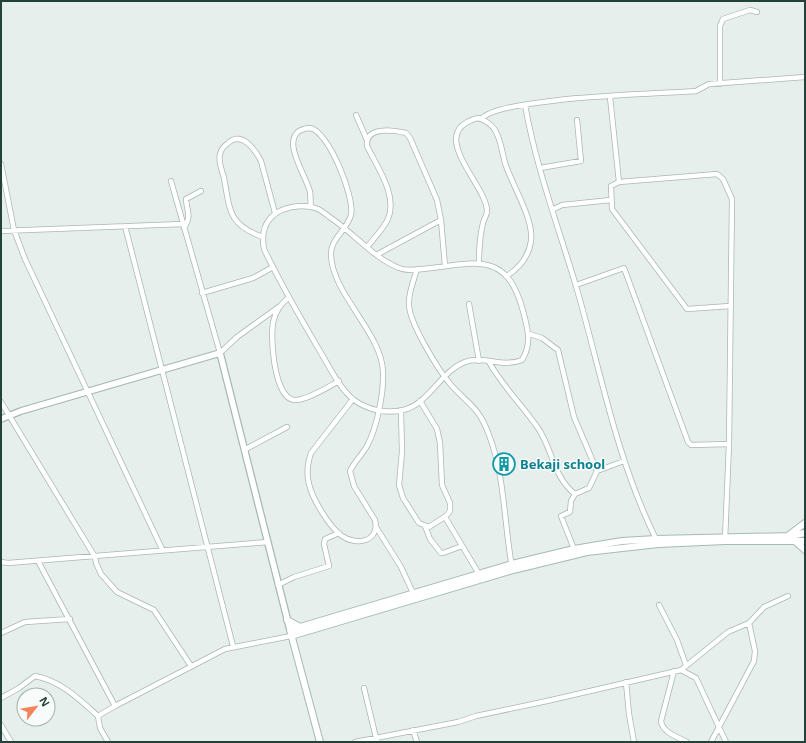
<svg xmlns="http://www.w3.org/2000/svg" width="806" height="743" viewBox="0 0 806 743" font-family="'Noto Sans',sans-serif">
<rect width="100%" height="100%" fill="#e6efeb"/>
<g fill="none" stroke-linecap="round" stroke-linejoin="round">
<g stroke="#a8b8b2" stroke-width="6">
<path id="minor" d="M720,84V26L723,19L750,10L757,12
M610,97L619,182
M525,105C536,167 558,226 576,286C601,372 616,458 656,539
M356,115L367,140
M481,119C500,97 660,94 696,91L709,84L805,77
M1,164L14,230L25,259L162,549
M540,168L581,161L577,120
M171,181L220,353L237,337L280,306
M300,206C306,206 313,207 318,209C322,211 327,215 331,218C352,232 375,259 399,268C409,272 421,269 432,268C481,261 508,255 523,311C528,329 532,344 522,360C503,368 485,356 468,361C441,369 430,404 403,410C387,414 368,410 354,400C340,389 330,368 321,353C301,319 281,285 264,249C259,222 274,208 300,206Z
M311,207C310,202 311,197 310,192C307,177 282,143 299,131C303,129 306,128 310,128C329,131 355,198 351,215C347,230 330,239 331,255C332,294 382,333 383,372C384,392 377,428 367,446C362,455 354,462 350,471L354,486L375,520C380,542 356,546 342,536C329,527 312,498 309,484C306,473 308,462 311,453L353,399
M552,210L562,205L611,200
M125,226L233,646
M184,228C192,215 187,213 186,199L201,191
M1,231L183,224
M263,237C228,225 230,210 224,178C222,170 218,162 220,154C221,150 224,146 227,144C241,130 254,148 261,161L275,213
M368,246C374,238 384,228 388,219C398,195 377,167 367,146C365,126 393,130 406,133L410,138L437,200L441,220L445,266
M378,254L441,220
M479,263C479,250 480,235 483,223C484,219 487,215 487,211C487,185 424,132 478,118C485,120 492,125 495,130C501,140 502,152 505,163C512,185 534,219 531,241C529,256 519,268 507,276
M417,269C414,280 409,291 409,302C407,320 439,371 451,385C469,405 479,407 489,435C505,476 504,524 512,567
M576,285L624,268L688,442L691,445L729,444
M202,293L253,278L273,267
M289,297C282,303 276,310 274,319C269,334 274,398 294,400C306,401 328,387 339,381
M469,304L479,361
M529,334L542,338L558,350L574,417L597,471L589,488L575,494L571,501L570,512L561,516L574,549
M489,362C503,387 523,406 538,428C553,450 553,477 575,494
M1,402L95,557L96,563L101,574L117,592L154,610L191,666
M401,410L402,452L399,485L403,498L419,523L429,527L446,516L450,511V503L442,485L440,443L437,429L420,401
M244,450L287,427
M597,471L624,461
M445,517L479,574
M425,526L430,539L441,553H443L462,546
M376,527L401,567L413,593
M725,540L729,444L732,199L723,179L717,174L619,182L611,186L612,209L687,309L730,306
M38,561L115,706
M1,562L8,563L268,542
M278,585L294,577L329,566L324,544L325,539L339,533
M659,605L677,640L686,665
M1,633L25,622L70,619
M681,670L696,678L726,742
M674,671L661,721C662,732 677,737 687,742
M626,682L629,714L634,742
M364,688L377,742
M1,698L19,688L35,676C61,681 79,699 98,716
M1,725L11,742
M413,730L417,742
M108,742L100,728L98,716L115,706L225,649L291,636
M355,742L458,722L476,716L547,701L681,670L728,632L749,623L764,607L788,596
M711,742L754,661L755,651L749,623"/>
</g>
<g stroke="#a8b8b2" stroke-width="8">
<path id="tertiary" d="M1,419L21,411L220,353L290,630"/>
</g>
<g stroke="#a4bbb3" stroke-width="8">
<path id="secondary" d="M789,535L805,523
M795,541L805,550
M287,620L300,627
M291,636L513,570L587,552L658,544L725,541H805
M320,742L290,630L512,564L574,549L622,541L656,539L791,536L805,533"/>
</g>
<use href="#minor" stroke="#fff" stroke-width="4.5"/>
<use href="#tertiary" stroke="#fff" stroke-width="5.5"/>
<use href="#secondary" stroke="#fff" stroke-width="6"/>
</g>
<defs>
<g id="building-ring" transform="scale(1.15)"><circle r="9.5" fill="#f7fbf9" stroke="#0f9aa8" stroke-width="1.5"/><path d="M-4-6H4V6H1V3H-1V6H-4ZM-2.5-4.3h1.7v1.8h-1.7ZM.8-4.3h1.7v1.8H.8ZM-2.5-1h1.7V.8h-1.7ZM.8-1h1.7V.8H.8Z" fill="#0f9aa8"/></g>
</defs>
<g fill-rule="evenodd">
<use href="#building-ring" x="504" y="464"/>
</g>
<g text-anchor="middle" dominant-baseline="central" stroke-width="3" stroke-linejoin="round" paint-order="stroke">
<g font-size="13" font-weight="bold" fill="#0d838f" stroke="#f7fbf9" text-anchor="start">
<text x="520" y="464">Bekaji school</text>
</g>
</g>
<rect width="806" height="743" fill="none" stroke="#24423a" stroke-width="4"/>
<g transform="translate(36 707) rotate(59)"><circle r="19" fill="#f7fbf9" stroke="#a3b1ad"/>
<path d="M0-3L7 15L0 10L-7 15Z" fill="#f4845f"/>
<text y="-6" font-size="11" font-weight="bold" text-anchor="middle" fill="#24423a">N</text>
</g>
</svg>
